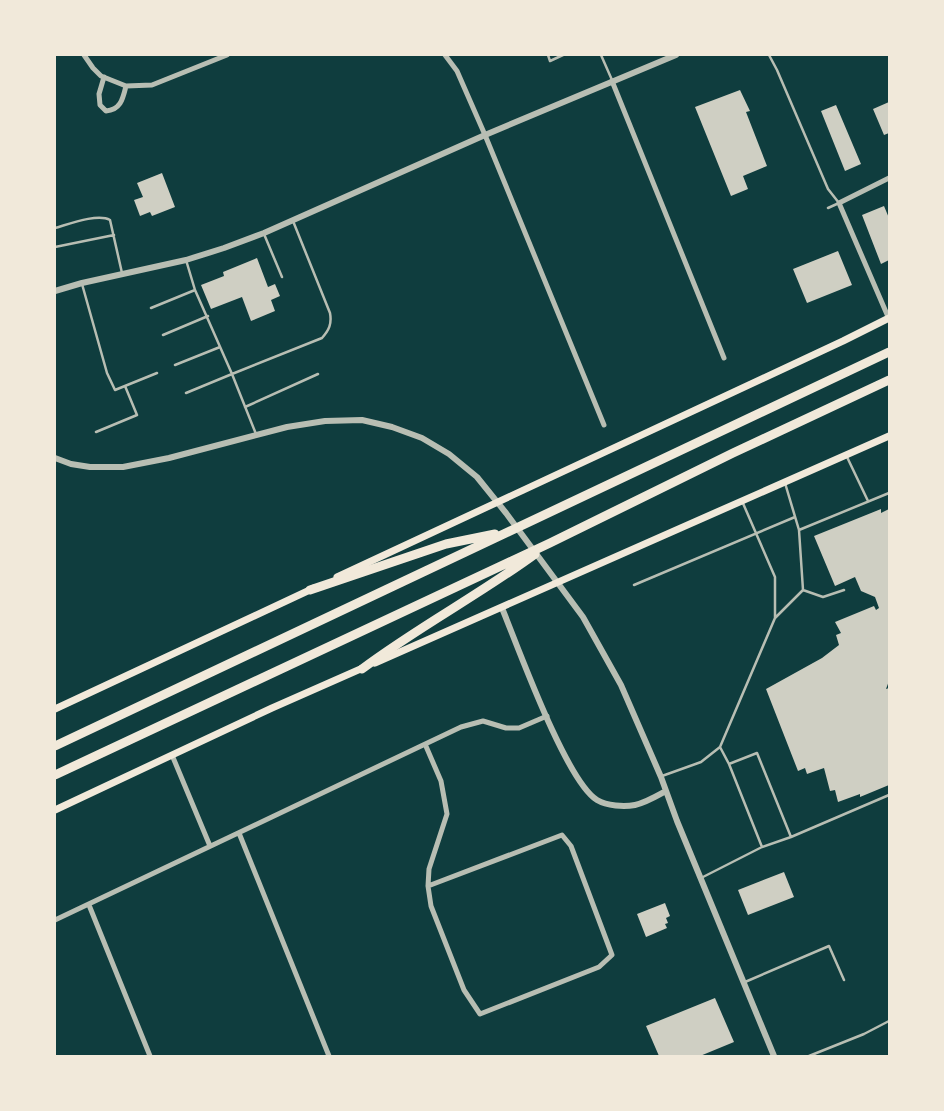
<svg xmlns="http://www.w3.org/2000/svg" width="944" height="1111" viewBox="0 0 944 1111" font-family="'PT Sans',sans-serif">
<rect width="100%" height="100%" fill="#0f3d3e"/>
<path fill="#cfcfc3" d="M740,90L750,111L746,112L767,166L743,176L748,189L731,196L695,107Z
M889,102V133L884,135L873,109Z
M836,105L861,164L845,171L821,111Z
M162,173L175,207L152,216L150,212L140,216L134,200L143,197L137,183Z
M884,206L889,218V260L881,264L862,215Z
M838,251L852,285L807,303L793,269Z
M257,258L268,287L275,284L280,296L271,300L275,311L251,321L242,297L211,309L201,285L224,276L223,272Z
M881,509V513L889,509V681L886,689L889,688V785L860,797V794L838,802L835,790L830,791L824,768L807,774L805,768L798,771L766,689L822,658L839,645L836,635L841,633L835,622L874,606L876,610L879,608L875,597L861,591L855,577L835,586L814,536Z
M784,872L794,897L748,915L738,890Z
M665,903L670,916L666,918L668,923L665,924L667,928L646,937L637,914Z
M715,998L734,1042L700,1056H659L646,1026Z"/>
<g fill="none" stroke-linecap="round" stroke-linejoin="round">
<path stroke="#b8beb3" stroke-width="2.5" d="M548,55L550,61L563,55
M601,55L612,80
M769,55L777,70L828,189L839,203L828,208
M55,228C69,224 98,213 110,220L122,273
M264,234L282,277
M55,247L114,235
M186,260L195,290L232,374L322,338C329,330 332,324 330,313L293,221
M82,284L107,373L115,390L157,373
M151,308L195,290
M163,335L208,316
M175,365L220,347
M186,393L232,374L256,434
M245,407L318,374
M96,432L137,415L125,386
M847,457L868,501
M799,530L889,493
M634,585L795,517
M803,590L823,597L844,590
M775,618L803,590L799,530L785,483
M720,747L729,764L762,847
M729,764L757,753L791,837
M662,776L701,762L720,747L775,618V577L742,501
M701,878L762,847L791,837L889,795
M745,982L829,946L844,980
M809,1056L864,1034L889,1021"/>
<path stroke="#b8beb3" stroke-width="5" d="M84,55L93,68L101,76L126,86L152,85L227,55
M445,55L457,71L485,135L604,425
M104,77L99,94L100,105L106,111C121,110 123,98 126,86
M612,81L724,358
M889,319L839,203L889,178
M425,744L441,781L447,814L429,869L428,886
M172,755L210,846
M239,833L329,1056
M562,835L571,846L612,955L599,967L480,1014L464,990L431,906L428,886Z
M89,905L150,1056
M55,920L461,727L483,721L506,728H519L547,716"/>
<path stroke="#b8beb3" stroke-width="6" d="M55,291L82,283L186,260L224,248L264,233L485,135L676,55
M55,458L71,464L90,467H123L169,458L287,427L325,421L362,420L392,427L422,438L449,454L477,477L506,513L583,617L621,685L661,777L677,821L774,1056
M502,608C518,647 566,781 597,800C607,806 624,807 635,805C645,803 657,796 666,791"/>
<path stroke="#f1e9da" stroke-width="7" d="M337,577L843,341L889,318
M375,663L889,436
M55,709L314,588
M55,810L272,708L365,667"/>
<path stroke="#f1e9da" stroke-width="9" d="M310,590L446,544L495,534
M362,669C418,627 479,595 535,554
M55,746L889,352
M55,775L550,543L733,453L889,380"/>
</g>
<rect width="944" height="1111" fill="none" stroke="#f1e9da" stroke-width="112"/>
</svg>
